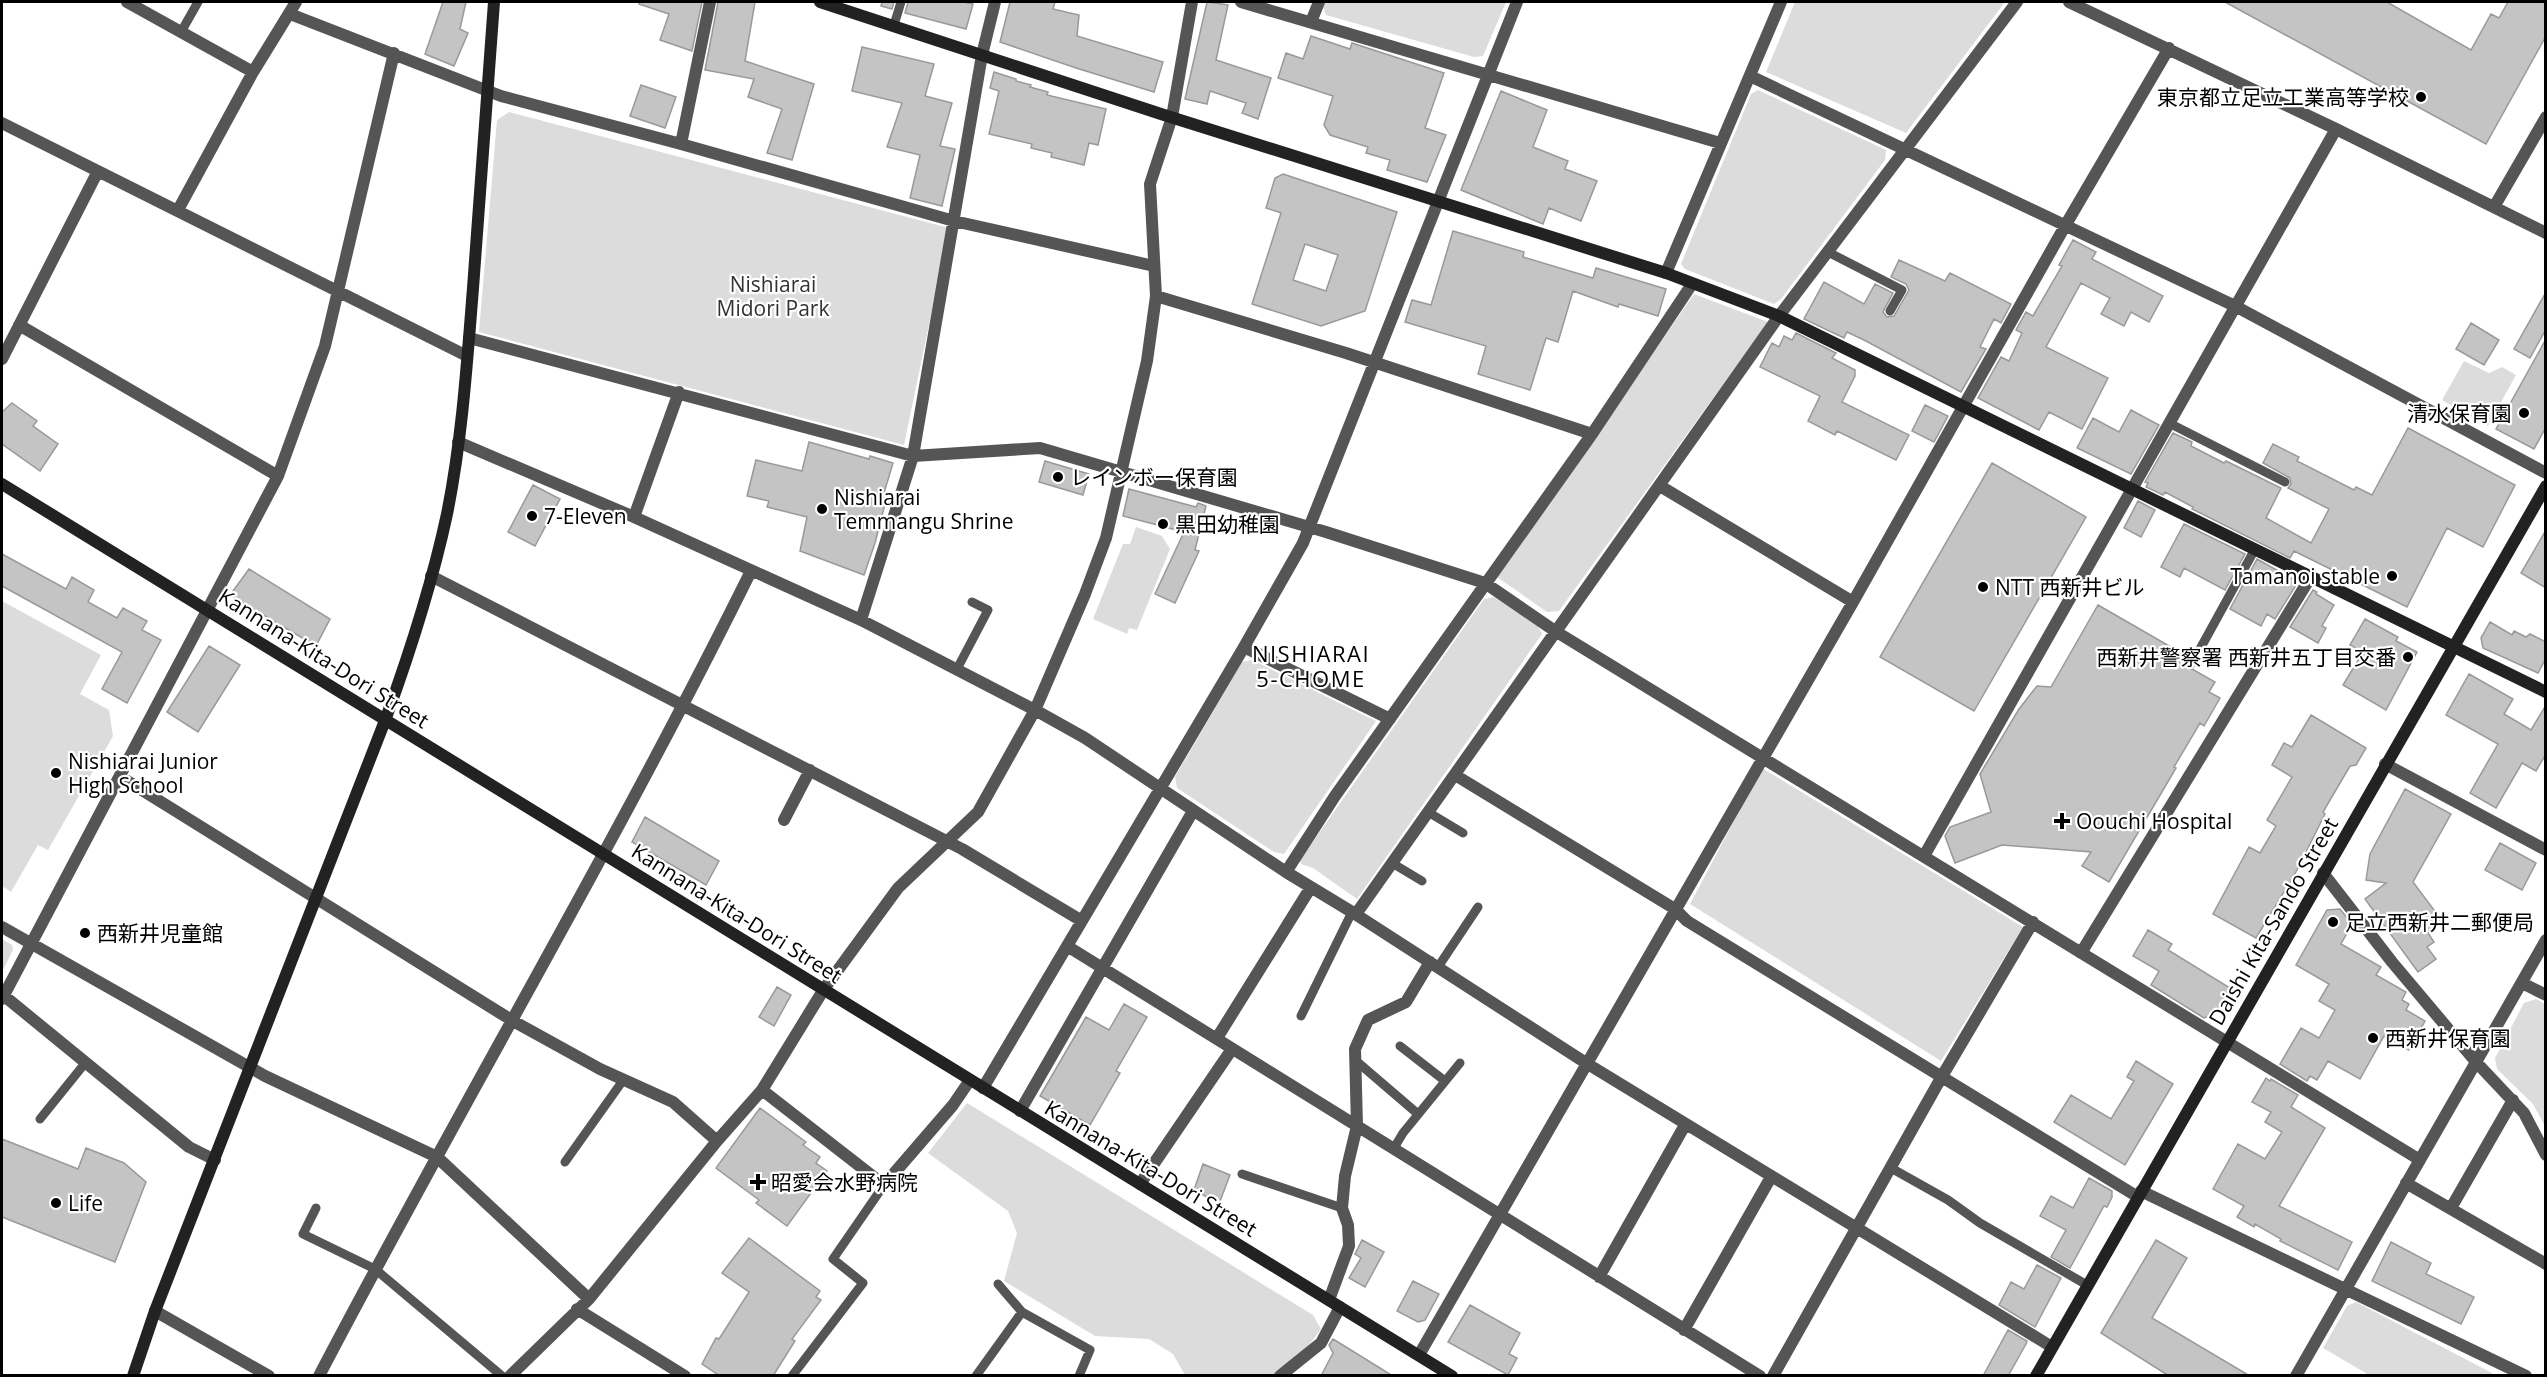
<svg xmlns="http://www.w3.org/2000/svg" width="2547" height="1377" viewBox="0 0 2547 1377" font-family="'Open Sans','Noto Sans JP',sans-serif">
<rect width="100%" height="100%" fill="#fff"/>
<path fill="#dcdcdc" d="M1325,2H1506L1483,56L1474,57L1326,15L1323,7Z
M1795,2H2005L1906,133L1766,72Z
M1758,90L1886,150L1885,160L1781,299L1774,304L1685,269L1681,264L1751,94Z
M509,112L949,228L904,445L479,332L497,120Z
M1694,294L1768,322L1559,611L1547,612L1497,577Z
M2464,361L2489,373L2502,367L2516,375L2488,426L2442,400Z
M1136,527L1162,536L1170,549L1137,630L1129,628L1127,634L1093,619L1123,544H1130Z
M1494,597L1538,626L1542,634L1357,899L1313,868L1301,864L1300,860L1484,599Z
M2,601L101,655L80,694L109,710L113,736L48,850L38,845L11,892L2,886Z
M1252,660L1376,721L1284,854L1274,852L1177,788L1175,777L1242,662Z
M1762,768L2023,927L1941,1061L1690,904Z
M2,939L12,945L13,950L2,972Z
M2536,999L2545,1004V1126L2533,1104L2497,1069L2495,1058L2524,1003Z
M967,1103L1313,1315L1321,1329L1300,1357L1272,1376L1185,1375L1173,1354L1149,1339L1095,1336L1004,1281L1017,1233L1008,1211L928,1153Z
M2356,1302L2492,1373L2493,1375H2369L2323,1348L2347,1306Z"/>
<path fill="#c4c4c4" stroke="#999" stroke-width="1.5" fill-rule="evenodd" d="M443,2H466L460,29L468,33L454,66L425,54Z
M640,2H702L692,51L660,40L669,14L639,4Z
M718,2H755L745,61L814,84L792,160L767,153L782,109L748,97L754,79L705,70Z
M882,2H894L892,9L881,6Z
M908,2H963L973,4L966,29L905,13Z
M1010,2H1055L1053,9L1079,15L1077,36L1163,62L1154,92L1076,68L1000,42Z
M1207,2L1228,5L1216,60L1271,78L1258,119L1242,113L1246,103L1210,91L1207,104L1185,99Z
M2225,2H2387L2471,50L2491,14L2499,18L2508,2H2546V36L2486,144Z
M1311,36L1350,49L1352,43L1444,73L1425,128L1446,135L1427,182L1387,170L1390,160L1366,153L1368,147L1330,135L1324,125L1333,96L1278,78L1286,53L1303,59Z
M862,47L934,64L925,96L952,103L940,146L955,149L942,206L910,198L920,155L887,147L902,103L852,91Z
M994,72L1016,79V81L1031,85L1030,87L1048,92L1047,95L1106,109L1098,145L1089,143L1084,165L1051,157L1052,153L1031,148L1032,144L989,134L999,91L990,88Z
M641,85L676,97L665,128L630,116Z
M1501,91L1547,110L1533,147L1568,161L1565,169L1597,181L1581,221L1549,208L1543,224L1461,190Z
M1283,174L1397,212L1365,311L1321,326L1252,304L1281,213L1266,208L1275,178ZM1305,244L1338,255L1326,291L1293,280Z
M1453,231L1524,252L1523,257L1593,278L1596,268L1666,289L1658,316L1619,304L1618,307L1573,291L1558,342L1546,338L1530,390L1478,374L1486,346L1405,322L1412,300L1431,305Z
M2073,240L2096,252L2092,259L2163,296L2149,322L2131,312L2124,326L2101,314L2110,298L2081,283L2046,347L2108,378L2082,429L2049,412L2039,430L1978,398L2001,357L2009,361L2022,333L2016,330L2026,312L2033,316L2062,266L2059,265Z
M1899,260L1945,281L1950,273L2011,304L2001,323L1994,319L1980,347L1986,349L1961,392L1864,340L1847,332L1844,338L1804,319L1824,282L1864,304L1875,284L1893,293L1883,312L1887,317L1894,316L1909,290L1906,284L1891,277Z
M2546,292V329L2530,358L2514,349Z
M2471,323L2499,340L2484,365L2456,349Z
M1796,333L1836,353L1832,358L1855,370V376L1842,402L1909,435L1896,460L1837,431L1835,435L1808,421L1820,396L1760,367L1772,343L1779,347L1784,336L1792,340Z
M2546,339V427L2534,449L2496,429Z
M12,403L37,421L33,426L58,444L40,471L2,444V412Z
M1925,405L1948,416L1934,442L1912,431Z
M2131,410L2159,425L2131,474L2077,448L2093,418L2119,432Z
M2408,428L2515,485L2483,547L2447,528L2407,607L2294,551L2290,558L2192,509L2193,507L2165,492L2163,495L2146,487L2148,483L2145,482L2173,433L2192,442L2191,446L2224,463L2226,461L2281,488L2266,518L2311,543L2329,509L2288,488L2291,484L2290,478L2263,463L2273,444L2299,457L2297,461L2354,490L2356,487L2372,495Z
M809,442L869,459L870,456L893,463L884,493L883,503L885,504L875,543L864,575L800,551L807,517L767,507L769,501L747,496L756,460L802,471Z
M1045,461L1089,474L1083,495L1039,482Z
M1992,463L2086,517L1974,711L1880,657Z
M533,485L560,499L535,546L508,532Z
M1129,489L1196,507L1198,503L1206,506L1195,550L1199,551L1175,603L1155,594L1184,532L1123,516Z
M2138,501L2155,510L2141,537L2124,528Z
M2184,524L2245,554L2225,590L2184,568L2180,577L2161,567Z
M2546,530V588L2521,573Z
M2,554L66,589L72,577L94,590L88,602L117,618L123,608L147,621L142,630L161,640L127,703L102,689L122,652L2,586Z
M2257,559L2298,582L2275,619L2267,614L2261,626L2230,609Z
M249,569L330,619L316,646L234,598L233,591Z
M2313,590L2317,592L2316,594L2334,605L2322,626L2326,628L2318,643L2290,627Z
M2098,605L2197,662L2192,669L2215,682L2209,692L2220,698L2204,726L2200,723L2174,767L2176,768L2109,882L2082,866L2091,852L2002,845L1955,863L1945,836L1950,827L1991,812L1980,774L2019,709L2037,686L2051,687Z
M2365,619L2398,637L2396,641L2417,652L2386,710L2343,685L2363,652L2350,645Z
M2490,622L2512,635L2514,631L2526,637L2530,634L2546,642V658L2538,673L2483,648L2481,638Z
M209,646L240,665L198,732L167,712Z
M2469,674L2513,699L2504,714L2531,730L2546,705V754L2536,771L2522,763L2496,808L2470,793L2498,744L2446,715Z
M2311,715L2366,748L2356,765L2350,766L2323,812L2325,814L2296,872L2256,938L2213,914L2249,847L2260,853L2276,826L2267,820L2292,777L2272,765L2284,743L2292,747Z
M2405,789L2451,814L2413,882L2443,922L2428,933L2434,942L2427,947L2436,959L2418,972L2365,899L2386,883L2366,880L2370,854Z
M645,817L719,861L706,885L632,842Z
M2500,843L2536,863L2522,890L2485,870Z
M2340,909L2352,924L2341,944L2381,967L2376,975L2406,992L2402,1000L2409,1004L2406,1010L2425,1021L2409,1050L2384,1036L2360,1079L2328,1061L2317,1080L2310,1076L2307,1081L2280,1064L2301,1028L2319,1038L2335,1010L2319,1001L2329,984L2296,965L2327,910Z
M2148,930L2172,944L2168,950L2230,988L2214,1015L2204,1018L2151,985L2159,971L2133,956Z
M777,987L791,995L774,1026L759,1017Z
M1124,1004L1147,1017L1116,1071L1120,1073L1090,1125L1040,1096L1086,1017L1109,1030Z
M2136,1061L2173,1084L2125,1165L2054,1122L2071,1095L2111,1119L2134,1081L2127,1077Z
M2266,1078L2270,1081L2271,1079L2298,1095L2291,1107L2325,1128L2279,1206L2352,1242L2338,1270L2280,1241L2281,1239L2255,1224L2254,1227L2237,1217L2244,1206L2213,1189L2238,1144L2265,1159L2282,1132L2265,1122L2271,1112L2252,1102Z
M760,1108L806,1142L803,1145L820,1157L816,1163L827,1171L787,1226L756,1203L759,1200L716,1168Z
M2,1139L78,1169L86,1148L124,1163L146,1182L115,1262L2,1217Z
M1203,1164L1230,1175L1219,1204L1194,1190Z
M2089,1178L2112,1191V1197L2107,1207L2104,1206L2070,1268L2051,1257L2066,1230L2040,1216L2051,1196L2073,1208Z
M749,1238L820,1291L816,1297L821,1300L792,1339L795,1341L773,1376H720L702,1364L716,1338L719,1339L749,1292L722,1273Z
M1362,1240L1384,1252L1365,1287L1349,1278L1361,1258L1355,1254Z
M2156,1240L2187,1258L2152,1318L2250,1376H2169L2101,1333Z
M2391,1242L2431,1263L2426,1274L2474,1297L2461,1324L2372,1281Z
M2037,1265L2061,1278L2035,1327L1999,1305L2011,1282L2024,1289Z
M1413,1281L1439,1294L1425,1320L1418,1322L1397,1311Z
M1470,1305L1520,1333L1509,1354L1517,1358L1508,1375L1448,1342Z
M2008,1330L2027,1341L2026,1344L2008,1376H1983Z
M1333,1339L1393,1376H1321L1333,1353L1329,1345Z"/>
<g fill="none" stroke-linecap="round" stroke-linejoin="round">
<path stroke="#555" stroke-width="9" d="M894,25L901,2
M181,32L198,2
M1828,252L1902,290L1890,311
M2169,423L2285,482
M2200,649L2255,549
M957,669L988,610L972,602
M1428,812L1463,833
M1392,863L1422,881
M1438,967L1478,907
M1301,1016L1352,912
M1400,1046L1445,1081
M1355,1060L1418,1114
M40,1119L86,1062
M1394,1148L1403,1133L1460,1063
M565,1162L624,1079
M1891,1168L1948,1200L1980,1223L2087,1285
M1242,1174L1342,1208
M316,1208L303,1234L375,1269L502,1376
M998,1284L1022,1312L1090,1350L1079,1376
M792,1376L863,1283L833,1259L884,1185
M976,1376L1022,1312"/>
<path stroke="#555" stroke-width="12" d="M127,2L253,72
M1241,2L1720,143
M2069,2L2336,129L2546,233
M290,14L501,96L681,144L954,221L1154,266
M1311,22L1319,2
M1750,76L2235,306L2546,473
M2,123L467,356
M681,144L710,2
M2494,207L2546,117
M178,210L253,72L296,2
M1666,273L1781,2
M1156,296L1346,353L1592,434
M19,325L278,476
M469,338L913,456L1040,448L1326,532L1485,583L1555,631L2420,1160
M2,359L98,171
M458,442L634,517L861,620L1035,710L1085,738L1286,872L1352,912L1586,1063L2052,1347
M1660,486L1853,602
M634,517L679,392
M431,576L962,849L1082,921
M861,620L913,456L982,55L995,2
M1244,647L1390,719
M2385,764L2546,850
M1455,775L1675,909L1687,921L2138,1197
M121,777L513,1021L600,1069L673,1102L717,1141
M784,820L810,770
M1924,856L2336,129
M1286,872L1335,796L1592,434L1692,284
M2323,873L2392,962L2476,1062L2524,1113L2546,1155
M1356,914L1779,316L2017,2
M2,927L265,1076L437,1157L589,1299
M1067,946L1760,1376
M2081,953L2310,578
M2522,983L2546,995
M3,995L189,1147L215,1160
M2,999L278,476L325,346L394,53
M1217,1038L1311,887
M983,1088L1244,647L1303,543L1517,2
M762,1090L884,1185L953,1105L970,1080
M1020,1111L1193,811
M2406,1183L2546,1264
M1140,1184L1232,1049
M2141,1191L2526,1376
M2451,1208L2513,1100
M1599,1277L1685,1125
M1329,1300L1349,1246L1348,1225L1342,1208L1345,1176L1357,1126L1355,1049L1368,1020L1406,1002L1430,962
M577,1309L685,1376
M155,1311L269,1376
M1684,1330L1771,1177
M1419,1355L1853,602L2065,226L2169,48
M319,1376C460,1106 616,844 751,571
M510,1376L589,1299L717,1141L762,1090L824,989L898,888L978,812L1035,710L1085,594L1106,538L1147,361L1156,296L1150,184L1172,117L1192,2
M1280,1376L1321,1343L1340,1307
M1773,1376L1941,1078L2033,922
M2296,1376L2546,940"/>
<path stroke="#222" stroke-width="12" d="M820,2L1161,114L1666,273L1779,316L2546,692
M2,484L1452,1376
M133,1376L155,1311L386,718C410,652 432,584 447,514C462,440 467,363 473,288C480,192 487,97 494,2
M2036,1376L2546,486"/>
</g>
<g fill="#000" stroke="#fff" stroke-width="2">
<circle cx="2421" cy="97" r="6"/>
<circle cx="2524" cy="413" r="6"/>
<circle cx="1058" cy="477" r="6"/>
<circle cx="822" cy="509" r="6"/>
<circle cx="532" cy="516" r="6"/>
<circle cx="1163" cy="524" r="6"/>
<circle cx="2392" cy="576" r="6"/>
<circle cx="1983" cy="587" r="6"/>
<circle cx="2408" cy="657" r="6"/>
<circle cx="56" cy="773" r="6"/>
<path d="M2059 812h6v6h6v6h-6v6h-6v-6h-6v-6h6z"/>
<circle cx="2333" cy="922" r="6"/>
<circle cx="85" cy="933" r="6"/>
<circle cx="2373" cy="1038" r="6"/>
<path d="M755 1173h6v6h6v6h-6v6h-6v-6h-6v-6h6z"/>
<circle cx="56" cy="1203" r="6"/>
</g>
<g text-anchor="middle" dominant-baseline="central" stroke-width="4.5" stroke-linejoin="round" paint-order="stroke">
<g font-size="21" fill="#000" stroke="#fff" text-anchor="start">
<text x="2409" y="97" text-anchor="end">東京都立足立工業高等学校</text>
<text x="2512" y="413" text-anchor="end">清水保育園</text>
<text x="1070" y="477">レインボー保育園</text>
<text x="834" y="497">Nishiarai<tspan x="834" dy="24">Temmangu Shrine</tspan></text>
<text x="544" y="516">7-Eleven</text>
<text x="1175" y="524">黒田幼稚園</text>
<text x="2380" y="576" text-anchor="end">Tamanoi stable</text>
<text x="1995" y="587">NTT 西新井ビル</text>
<text x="2396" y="657" text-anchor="end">西新井警察署 西新井五丁目交番</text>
<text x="68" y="761">Nishiarai Junior<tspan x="68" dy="24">High School</tspan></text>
<text x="2076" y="821">Oouchi Hospital</text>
<text x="2345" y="922">足立西新井二郵便局</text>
<text x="97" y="933">西新井児童館</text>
<text x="2385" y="1038">西新井保育園</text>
<text x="771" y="1182">昭愛会水野病院</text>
<text x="68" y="1203">Life</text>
</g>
<g font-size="21" fill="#333" stroke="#fff">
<text x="773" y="284">Nishiarai<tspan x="773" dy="24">Midori Park</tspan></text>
</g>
<g font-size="21" fill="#000" stroke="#fff">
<text transform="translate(324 658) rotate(32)">Kannana-Kita-Dori Street</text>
<text transform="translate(737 913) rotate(32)">Kannana-Kita-Dori Street</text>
<text transform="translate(2273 921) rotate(-60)">Daishi Kita-Sando Street</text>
<text transform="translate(1151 1168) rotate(31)">Kannana-Kita-Dori Street</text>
</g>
<g font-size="22" letter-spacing="1.5" fill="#000" stroke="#fff">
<text x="1311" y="653">NISHIARAI<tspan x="1311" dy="25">5-CHOME</tspan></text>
</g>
</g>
<rect width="2547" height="1377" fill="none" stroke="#000000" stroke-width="6"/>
</svg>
